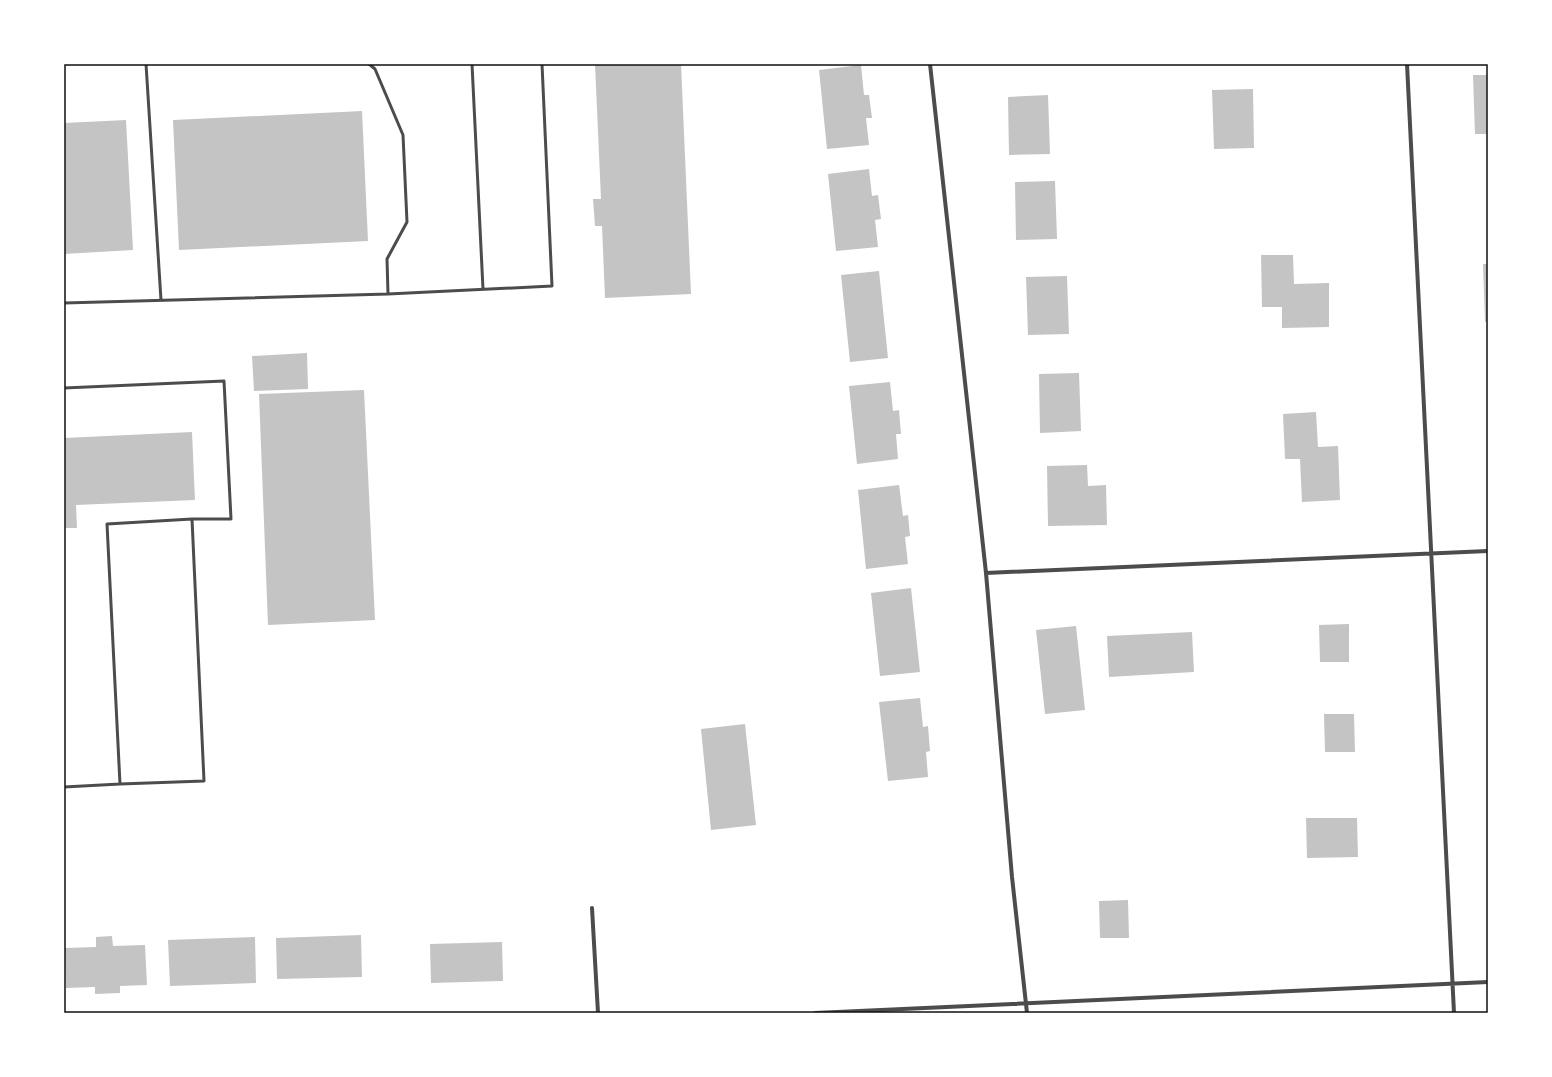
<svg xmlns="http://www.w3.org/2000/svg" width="1552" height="1077" viewBox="0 0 1552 1077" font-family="'Nunito Sans',sans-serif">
<rect width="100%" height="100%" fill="#fff"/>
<path fill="#c4c4c4" d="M595,64H681L691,294L605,298L602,226H595L593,199H601Z
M861,65L864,95H869L872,118H866L869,145L827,149L819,70Z
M1473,75H1488V134H1475Z
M1253,89L1254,148L1214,149L1212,90Z
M1048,95L1050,154L1009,155L1008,97Z
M362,111L368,241L179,250L173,120Z
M126,120L133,250L64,254V123Z
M869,169L872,196L878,195L881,219L875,220L878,247L836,251L828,174Z
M1055,181L1057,239L1016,240L1015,182Z
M1261,255H1293L1294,284L1329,283V327L1282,328V307H1262Z
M1483,264H1488V322H1485Z
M879,271L888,358L850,362L841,275Z
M1067,276L1069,334L1028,335L1026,277Z
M307,353L308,389L254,391L252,356Z
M1079,373L1081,431L1040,433L1039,374Z
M890,382L893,411L899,410L901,434H896L898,459L857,464L849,386Z
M364,390L375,620L268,625L259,394Z
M1316,412L1318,447L1338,446L1340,500L1302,502L1300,459H1285L1283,414Z
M192,432L195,500L76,505L77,528H64V438Z
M1087,465L1088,486L1106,485L1107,525L1048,526L1047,466Z
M899,485L903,516L908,515L910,536L905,537L908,564L866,569L858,490Z
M911,588L920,672L880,676L871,593Z
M1349,624V662H1320L1319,625Z
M1076,626L1085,710L1045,714L1036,630Z
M1192,632L1194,672L1109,677L1107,636Z
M920,698L923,727L928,726L930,751L926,752L928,777L888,781L879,702Z
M1324,714H1354L1355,752H1325Z
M745,724L756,825L711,830L701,729Z
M1306,818H1357L1358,857L1307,858Z
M1128,900L1129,938H1100L1099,901Z
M361,935L362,977L277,979L276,938Z
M112,936L113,946L145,945L147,985L120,986V993L95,994V987L66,988L65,948L96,947V937Z
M255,937L256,983L170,986L168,940Z
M502,942L503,981L431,983L430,944Z"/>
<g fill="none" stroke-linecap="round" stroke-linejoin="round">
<path stroke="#4c4c4c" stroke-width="3" d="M146,64L161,300
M472,64L483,289
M388,294L552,286L542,64
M64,303L388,294L387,259L407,222L403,135L375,69L369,64
M64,388L224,381L231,519H192L107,524L120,784L204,781L192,519
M64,787L120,784"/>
<path stroke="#4c4c4c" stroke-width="4" d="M930,64L986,573L1012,877L1027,1013
M1407,64L1454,1013
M986,573L1488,551
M592,908L598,1013
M815,1013L1488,982"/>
</g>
<rect width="1552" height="1077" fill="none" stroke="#ffffff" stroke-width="130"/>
<rect x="65" y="65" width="1422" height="947" fill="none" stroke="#111" stroke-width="1.5"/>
</svg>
